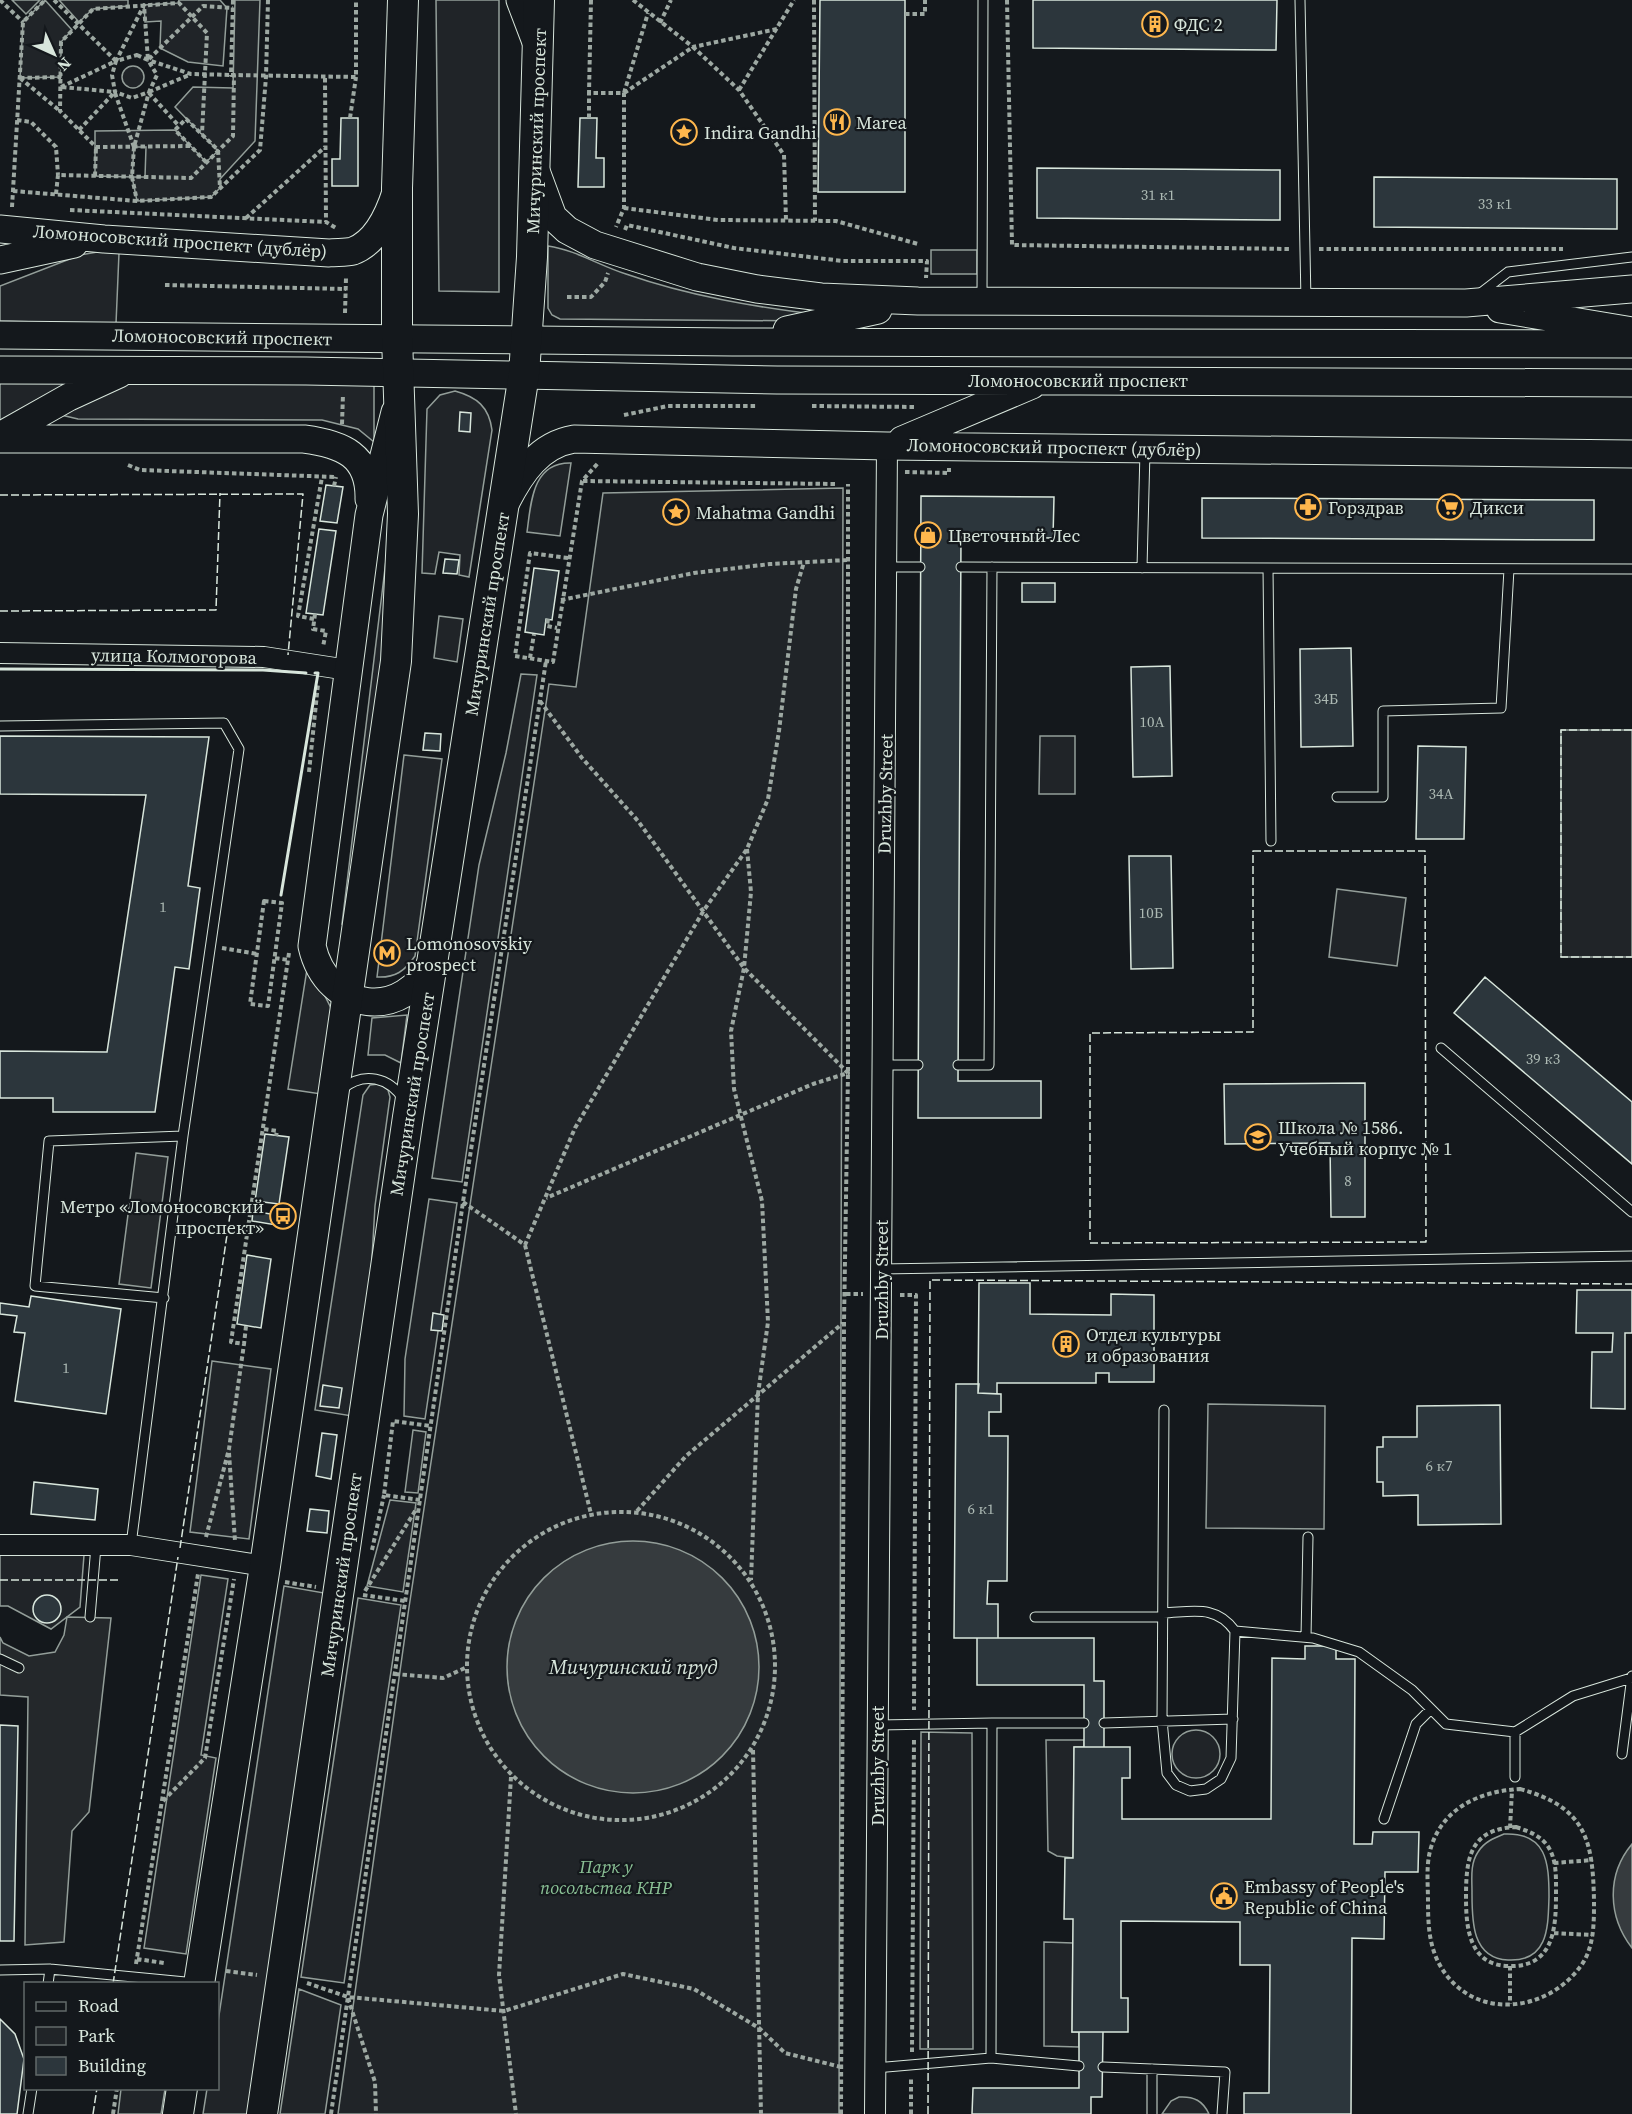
<svg xmlns="http://www.w3.org/2000/svg" width="1632" height="2114" viewBox="0 0 1632 2114" font-family="'Source Serif 4',serif">
<rect width="100%" height="100%" fill="#14181c"/>
<path fill="#202428" stroke="#939e99" stroke-width="1.5" fill-rule="evenodd" d="M12,0H40L26,14Z
M45,0L72,30L61,42V77L20,78L23,22Z
M59,0H128V6L93,9L79,22Z
M179,0H220L227,8L223,66L188,62L160,48L161,21L145,22L144,5L178,3Z
M235,0H260L255,141L220,179V188L211,197L137,201L132,177L95,176V131L175,130L206,162L218,151L175,107L193,87L233,88ZM134,147H146L145,177H132Z
M436,0H499V292L439,291Z
M122 77a11 11 0 1 1 22 0a11 11 0 1 1-22 0Z
M548,246C576,250 600,266 626,274C689,296 755,307 821,315L810,321L560,319L552,315L548,308Z
M931,250H977V274H931Z
M103,251L119,253L116,324L0,321V286L80,255Z
M0,383H67L19,415L0,420Z
M126,384H374V442L358,429L322,420L78,419L61,415Z
M455,391C477,397 489,407 492,430L469,577L459,575L460,555L439,552L435,574L422,573L427,409L440,395Z
M571,463L560,536L527,532C531,503 532,462 571,463Z
M843,488L839,2114H338L408,1614L549,684L576,687L603,493Z
M390,527L388,644L351,925L342,924Z
M439,616L463,619L457,662L434,658Z
M521,674L537,675L462,1182L432,1178L479,865L506,753Z
M1561,730H1632V957H1561Z
M1040,736H1075V794H1039Z
M404,755L442,759L415,956C405,971 395,978 377,977Z
M1337,889L1406,898L1397,966L1329,957Z
M308,963L333,1012L321,1094L288,1089Z
M407,1015L401,1063L385,1055H368L372,1018Z
M379,1084L388,1090L390,1097L375,1206L367,1344L358,1417L315,1410L363,1095L370,1085Z
M429,1199L457,1203L425,1419L404,1416L405,1359Z
M212,1361L271,1369L249,1539L190,1532Z
M1208,1404L1325,1406L1324,1529L1206,1528Z
M413,1430L426,1432L418,1493L405,1492Z
M390,1500L416,1503L403,1592L367,1586Z
M0,1555H84L80,1607L51,1629L8,1606H0Z
M201,1575L228,1579L201,1755L216,1758L186,1954L144,1948Z
M284,1586L330,1594L253,2114H203L207,2089L218,2088V2022Z
M358,1598L401,1605L344,1983L301,1977Z
M1172 1754a24 24 0 1 1 48 0a24 24 0 1 1-48 0Z
M921,1732L972,1733L973,2049H920Z
M1046,1740H1084V1747H1074L1073,1858L1057,1856L1048,1851Z
M1504,1834C1547,1832 1549,1863 1549,1897C1548,1926 1549,1962 1508,1960C1471,1958 1472,1919 1472,1892C1472,1878 1470,1864 1478,1852C1484,1842 1494,1838 1504,1834Z
M1044,1942L1073,1943L1072,2032H1079V2047L1044,2046Z
M299,1989L341,2005L325,2114H280Z
M121,2089H165L161,2114H118Z
M1179,2097C1194,2096 1203,2101 1209,2114H1162L1171,2101Z"/>
<path fill="#24282b" stroke="#939e99" stroke-width="1.5" d="M136,1153L168,1157L151,1288L119,1284Z
M67,1617L111,1618L89,1812L72,1831L64,1942L25,1945L28,1697L0,1695V1637L3,1643L29,1656L55,1652L64,1635Z"/>
<path fill="#363b3e" stroke="#939e99" stroke-width="1.5" d="M507 1667a126 126 0 1 1 252 0a126 126 0 1 1-252 0Z
M1632,1844V1948C1608,1917 1606,1875 1632,1844Z"/>
<path fill="#2c363c" stroke="#d8e6dc" stroke-width="1.5" d="M820,0H905V192H818Z
M1033,0H1277L1276,50L1033,48Z
M341,118H358V186H332V159H340Z
M580,118H597L596,158H604V187H578Z
M1037,168L1280,170V220L1037,218Z
M1374,177L1617,179V229L1374,227Z
M460,412L471,413L470,432L459,431Z
M326,485L343,487L337,523L320,521Z
M921,496L1054,497L1053,538L961,537L958,1081H1041V1118H918Z
M1202,498L1594,500V540L1202,538Z
M319,529L336,531L323,615L306,613Z
M445,559L459,560L457,574L443,573Z
M534,568L559,571L552,620L546,619L544,635L525,632Z
M1022,583H1055V602H1022Z
M1351,648L1353,746L1301,747L1300,649Z
M1170,666L1172,776L1133,777L1131,667Z
M425,733L441,734L440,751L423,750Z
M0,736L209,737L188,886L200,888L189,969L175,967L155,1112H53V1098H0V1051L107,1052L146,795L0,794Z
M1418,746L1466,747L1464,839H1416Z
M1129,856H1171L1173,968L1131,969Z
M1485,977L1632,1102V1164L1454,1013Z
M1365,1083V1217H1331L1330,1143L1225,1144L1224,1084Z
M265,1134L289,1137L279,1204L255,1201Z
M253,1211L277,1215L276,1225L252,1221Z
M247,1255L271,1259L261,1328L237,1324Z
M979,1283H1030V1314L1111,1315V1294L1154,1295V1382H1109V1373H1096V1383H997V1394L978,1393Z
M1577,1290H1632V1333H1625V1409L1591,1408L1592,1352H1612L1613,1333H1576Z
M31,1296L121,1309L106,1414L15,1401L25,1333L14,1332L17,1316L0,1314V1303L29,1307Z
M433,1313L444,1315L442,1331L431,1330Z
M956,1384H979L978,1393L1001,1394V1412H989V1436H1008L1007,1581H988L987,1604H998V1638H954Z
M323,1385L342,1388L339,1408L320,1406Z
M1500,1405L1501,1524L1418,1525V1495L1383,1496V1482H1377V1447H1383V1437H1417V1406Z
M322,1433L337,1435L331,1479L316,1476Z
M34,1482L98,1489L95,1520L31,1514Z
M310,1509L329,1511L327,1533L307,1531Z
M33 1609a14 14 0 1 1 28 0a14 14 0 1 1-28 0Z
M977,1638H1094V1681H1104V1747H1084V1685H977Z
M1305,1646H1336V1659H1355L1354,1844H1372L1373,1832H1419L1418,1872H1385L1384,1939L1352,1938L1351,2114H1244V2093H1269L1270,1965H1240V1922L1121,1921V1998H1128V2032H1072L1073,1919H1064L1065,1858H1073L1074,1747H1130V1778H1122V1819H1271L1272,1658L1305,1659Z
M0,1725L18,1726L14,1941H0Z
M0,2019L15,2034L24,2059L17,2114H0Z
M1079,2032H1103L1102,2097H1091V2114H972L973,2088H1079Z"/>
<g fill="none" stroke-linecap="round" stroke-linejoin="round">
<g stroke="#d8e6dc" stroke-width="11">
<path id="lane" d="M1300,0L1306,301
M1478,295L1508,272L1632,257
M982,298L983,0
M887,567H920
M961,567L1632,569
M1142,568L1145,451
M1268,568L1271,841
M0,726L224,723L239,749L183,1136L131,1545
M1337,797H1383V711L1501,708L1509,569
M1441,1048L1632,1212
M882,1065H918
M958,1065H989L992,567
M342,1089C364,1071 389,1077 404,1100
M881,1269L1632,1256
M164,1298L35,1286L49,1141L183,1136
M1163,1613C1192,1612 1216,1604 1235,1631L1231,1758L1221,1779L1206,1789L1190,1791L1176,1785L1167,1773L1162,1720L1164,1410
M90,1617L96,1546
M1035,1617H1163
M1235,1631L1313,1638L1359,1652L1412,1690L1446,1724L1515,1732V1777
M1306,1637L1308,1537
M0,1659L19,1668
M992,1723H1084
M1104,1723L1233,1719
M1515,1732L1573,1696L1631,1678
M1622,1754L1632,1676
M1384,1819L1416,1724L1431,1709
M0,1970L50,1969L196,1983
M48,1984L50,1969
M991,2058L1079,2066
M1103,2067L1225,2072L1222,2114
M875,2068L991,2058L992,1723L878,1725
M1152,2069V2114
M28,2114L32,2088"/>
</g>
<g stroke="#d8e6dc" stroke-width="22">
<path id="street" d="M0,653L264,657L348,670
M0,1545H131L265,1566
M875,2114L887,446"/>
</g>
<g stroke="#d8e6dc" stroke-width="29">
<path id="secondary" d="M520,0L536,42
M536,171L553,217L567,230L595,245L697,277L757,289L821,297L918,301L1466,303L1632,289
M0,229L104,239L329,253C336,252 346,253 353,251C377,242 389,214 396,192
M0,260L74,244
M1500,309L1632,331
M787,330L878,310
M0,335L733,342L1632,344
M0,370L306,371L777,380L1632,383
M395,412L369,515L312,946C327,1013 405,1023 433,959
M0,436L69,397L119,374
M0,439H304C342,444 370,455 369,499
M902,440L1032,385
M506,502C521,473 539,445 574,439L887,446L1632,454"/>
</g>
<g stroke="#d8e6dc" stroke-width="32">
<path id="primary" d="M199,1984L265,1566L396,661L403,514L397,337V188L403,0
M178,2114L182,2088
M262,2114L408,1117L524,374L532,257L539,0"/>
</g>
<path stroke="#9da8a2" stroke-width="4" stroke-dasharray="4.5 3" stroke-linecap="butt" d="M0,0L23,22
M54,0L116,61
M233,0L231,75L356,77V0
M591,0L589,93H624V208L616,227
M633,0L693,47L777,29
M814,0L815,221
M1007,0L1012,245L1290,249
M905,14H925V0
M660,23L671,0
M137,55L148,60L157,75L149,92L132,98L115,92L112,75L116,61Z
M149,59L203,6L233,8
M20,78L60,111
M20,78L61,77
M325,78L326,222
M61,87L116,61L144,5L148,60
M62,87L115,92
M739,90L794,0
M149,92L189,75
M115,93L134,147L149,92
M149,93L179,126
M624,93L693,47L739,90L784,155L786,220
M624,93L648,13
M350,118L356,77
M589,118V93
M17,120L31,122L56,147L58,175
M79,130L114,93
M190,146L96,147L60,111L61,42L93,9L179,3L207,33L202,134
M134,147L132,177L137,201
M206,162L175,130L186,119L218,150L220,188
M95,176L96,147
M13,191L137,201L211,197L260,150L266,77L268,0
M56,194L58,175L191,178L233,136L234,75L191,74L148,60
M12,207L23,22L45,0
M624,208L718,220L836,221L918,244
M70,210L326,222L336,228
M246,218L325,147
M625,230L627,225L734,248L843,261H927L926,278
M1319,249H1563
M165,285L346,289
M567,297H591L605,282L608,273
M345,313L346,278
M812,406L915,407
M624,415L668,406H756
M342,424L343,394
M128,465L140,470L336,477
M905,472L949,473V468
M583,481L835,484
M334,486L336,477
M568,558L530,553L515,656L553,662L582,481L599,462
M561,600L694,573L770,564L847,560
M315,614L313,629L326,631L323,647
M314,619L298,616L322,477
M548,619L547,626L557,628
M530,658L534,634
M540,701L582,758L638,821L744,968L848,1073L813,1084L546,1198
M309,772L318,684
M747,849L751,892L744,968L731,1031L734,1089L762,1201L768,1322L758,1394L751,1580
M264,901L282,903L268,1006L250,1004Z
M222,948L257,954
M275,958L288,960
M264,1129L277,1131L276,1136
M463,1202L525,1245L575,1128L704,910L747,849L768,799L779,731L796,589L804,562
M525,1245L591,1514
M846,1294H863
M900,1295H916L914,1710
M246,1326L244,1344L231,1342L289,953
M229,1453L235,1541
M420,1500L384,1495L393,1421L431,1426
M637,1511L686,1456L843,1323
M467 1666a154 154 0 1 1 308 0a154 154 0 1 1-308 0Z
M206,1537L229,1449L244,1344
M372,1550L384,1495
M285,1582L316,1587
M365,1591L417,1508
M363,1595L405,1601
M395,1674L443,1678L465,1668
M753,1750L761,2114
M511,1777L499,1975L516,2114
M1520,1789C1586,1807 1593,1840 1594,1902C1594,1924 1594,1949 1580,1967C1546,2013 1473,2021 1441,1967C1429,1947 1428,1925 1428,1901C1428,1885 1426,1867 1430,1851C1441,1808 1480,1791 1520,1789Z
M163,1801L205,1758L234,1579
M1516,1827C1528,1831 1539,1835 1547,1845C1557,1859 1556,1877 1556,1894C1556,1928 1554,1968 1508,1966C1469,1965 1466,1927 1466,1898C1466,1859 1469,1829 1516,1827Z
M1510,1828L1512,1790
M1554,1863L1593,1860
M1554,1933L1592,1935
M137,1959L164,1963
M136,1964L198,1574
M1510,1966V2004
M226,1971L257,1975
M307,1983L348,1997L504,2011L623,1974L694,1989L759,2028L785,2053L841,2067
M348,1998L375,2082L376,2114
M912,2052L914,1738
M113,2114L117,2088
M331,2114L463,1202L546,661
M841,2114L844,1322L848,1073V484
M911,2114V2077"/>
<use href="#lane" stroke="#14181c" stroke-width="9"/>
<use href="#street" stroke="#14181c" stroke-width="20"/>
<use href="#secondary" stroke="#14181c" stroke-width="27"/>
<use href="#primary" stroke="#14181c" stroke-width="30"/>
<path stroke="#d8e6dc" stroke-width="1.5" stroke-dasharray="8 3" stroke-linecap="butt" d="M0,495L303,494L288,655
M0,611L216,610L220,493
M1632,730H1561V957H1632
M1253,851H1425L1426,1242L1090,1243V1033L1253,1032Z
M180,1548L230,1215
M0,1580H120
M113,1984L178,1557
M93,2114L97,2088
M928,2114L930,1280L1632,1284"/>
<path stroke="#d8e6dc" stroke-width="3" d="M0,669L263,670L306,673
M281,895L318,673H315"/>
</g>
<defs>
<g id="building-ring" transform="scale(1.35)"><circle r="9.5" fill="#14181c" stroke="#ffb74d" stroke-width="1.5"/><path d="M-4-6H4V6H1V3H-1V6H-4ZM-2.5-4.3h1.7v1.8h-1.7ZM.8-4.3h1.7v1.8H.8ZM-2.5-1h1.7V.8h-1.7ZM.8-1h1.7V.8H.8Z" fill="#ffb74d"/></g>
<g id="restaurant-ring" transform="scale(1.35)"><circle r="9.5" fill="#14181c" stroke="#ffb74d" stroke-width="1.5"/><path d="M-5-6h1v4h1v-4h1v4h1v-4h1v5L-1.5 .5V6h-2V.5L-5-1ZM5-6V6H3V1.5H1.5Q1.5-4 5-6Z" fill="#ffb74d"/></g>
<g id="sight-ring" transform="scale(1.35)"><circle r="9.5" fill="#14181c" stroke="#ffb74d" stroke-width="1.5"/><path d="M0-6L1.8-2.2L6-1.7L2.9 1.2L3.7 5.4L0 3.3L-3.7 5.4L-2.9 1.2L-6-1.7L-1.8-2.2Z" fill="#ffb74d"/></g>
<g id="pharmacy-ring" transform="scale(1.35)"><circle r="9.5" fill="#14181c" stroke="#ffb74d" stroke-width="1.5"/><path d="M-2-6h4v4h4v4h-4v4h-4v-4h-4v-4h4Z" fill="#ffb74d"/></g>
<g id="supermarket-ring" transform="scale(1.35)"><circle r="9.5" fill="#14181c" stroke="#ffb74d" stroke-width="1.5"/><path d="M-6-5.5h2.5l.6 2H6L4.5 2H-2.5L-4.4-4H-6ZM-1.5 3.2a1.3 1.3 0 1 0 .1 0ZM3 3.2a1.3 1.3 0 1 0 .1 0Z" fill="#ffb74d"/></g>
<g id="shop-ring" transform="scale(1.35)"><circle r="9.5" fill="#14181c" stroke="#ffb74d" stroke-width="1.5"/><path d="M-5-2.5h2.3a2.7 3.5 0 0 1 5.4 0H5L5.5 6h-11ZM-1.5-2.5h3a1.5 2.3 0 0 0-3 0Z" fill="#ffb74d"/></g>
<g id="metro-ring" transform="scale(1.35)"><circle r="9.5" fill="#14181c" stroke="#ffb74d" stroke-width="1.5"/><path d="M-5.5 5V-5H-3L0 0L3-5H5.5V5H3V-.5L0 4L-3-.5V5Z" fill="#ffb74d"/></g>
<g id="school-ring" transform="scale(1.35)"><circle r="9.5" fill="#14181c" stroke="#ffb74d" stroke-width="1.5"/><path d="M0-5L7-2L0 1L-7-2ZM-4 1L0 2.5L4 1V4Q0 6-4 4Z" fill="#ffb74d"/></g>
<g id="bus-ring" transform="scale(1.35)"><circle r="9.5" fill="#14181c" stroke="#ffb74d" stroke-width="1.5"/><path d="M-5-6H5V4H4V6H2V4H-2V6H-4V4H-5ZM-3.5-4V0h7V-4ZM-3.5 1.2v1.5H-2V1.2ZM2 1.2v1.5H3.5V1.2Z" fill="#ffb74d"/></g>
<g id="civic-ring" transform="scale(1.35)"><circle r="9.5" fill="#14181c" stroke="#ffb74d" stroke-width="1.5"/><path d="M-.6-6.5H3V-4.5H.6V-3L4-1V1h2V6H-6V1h2V-1L-.6-3ZM-1.2 2.5V6h2.4V2.5Z" fill="#ffb74d"/></g>
</defs>
<g fill-rule="evenodd">
<use href="#building-ring" x="1155" y="24"/>
<use href="#restaurant-ring" x="837" y="122"/>
<use href="#sight-ring" x="684" y="132"/>
<use href="#pharmacy-ring" x="1308" y="507"/>
<use href="#supermarket-ring" x="1450" y="507"/>
<use href="#sight-ring" x="676" y="512"/>
<use href="#shop-ring" x="928" y="535"/>
<use href="#metro-ring" x="387" y="953"/>
<use href="#school-ring" x="1258" y="1137"/>
<use href="#bus-ring" x="283" y="1216"/>
<use href="#building-ring" x="1066" y="1344"/>
<use href="#civic-ring" x="1224" y="1896"/>
</g>
<g text-anchor="middle" dominant-baseline="central" stroke-width="4.5" stroke-linejoin="round" paint-order="stroke">
<g font-size="15" fill="#adbab4">
<text x="1158" y="194">31 к1</text>
<text x="1495" y="203">33 к1</text>
<text x="1326" y="698">34Б</text>
<text x="1152" y="721">10А</text>
<text x="1441" y="793">34А</text>
<text x="163" y="906">1</text>
<text x="1151" y="912">10Б</text>
<text x="1543" y="1058">39 к3</text>
<text x="1348" y="1180">8</text>
<text x="66" y="1367">1</text>
<text x="1439" y="1465">6 к7</text>
<text x="981" y="1508">6 к1</text>
</g>
<g font-size="18" fill="#d8e6dc" stroke="#14181c" text-anchor="start">
<text x="1174" y="24">ФДС 2</text>
<text x="856" y="122">Marea</text>
<text x="704" y="132">Indira Gandhi</text>
<text x="1328" y="507">Горздрав</text>
<text x="1470" y="507">Дикси</text>
<text x="696" y="512">Mahatma Gandhi</text>
<text x="948" y="535">Цветочный Лес</text>
<text x="406" y="943">Lomonosovskiy<tspan x="406" dy="21">prospect</tspan></text>
<text x="1278" y="1127">Школа № 1586.<tspan x="1278" dy="21">Учебный корпус № 1</tspan></text>
<text x="264" y="1206" text-anchor="end">Метро «Ломоносовский<tspan x="264" dy="21">проспект»</tspan></text>
<text x="1086" y="1334">Отдел культуры<tspan x="1086" dy="21">и образования</tspan></text>
<text x="1244" y="1886">Embassy of People's<tspan x="1244" dy="21">Republic of China</tspan></text>
</g>
<g font-size="18" fill="#d8e6dc" stroke="#14181c">
<text transform="translate(536 131) rotate(-88)">Мичуринский проспект</text>
<text transform="translate(180 241) rotate(4)">Ломоносовский проспект (дублёр)</text>
<text transform="translate(222 337) rotate(1)">Ломоносовский проспект</text>
<text x="1078" y="380">Ломоносовский проспект</text>
<text transform="translate(1054 447) rotate(1)">Ломоносовский проспект (дублёр)</text>
<text transform="translate(487 614) rotate(-81)">Мичуринский проспект</text>
<text transform="translate(174 656) rotate(1)">улица Колмогорова</text>
<text transform="translate(885 794) rotate(-89)">Druzhby Street</text>
<text transform="translate(412 1094) rotate(-81)">Мичуринский проспект</text>
<text transform="translate(881 1280) rotate(-90)">Druzhby Street</text>
<text transform="translate(341 1575) rotate(-82)">Мичуринский проспект</text>
<text transform="translate(877 1766) rotate(-90)">Druzhby Street</text>
</g>
<g font-size="18" font-style="italic" fill="#8ac095" stroke="#14181c">
<text x="606" y="1866">Парк у<tspan x="606" dy="21">посольства КНР</tspan></text>
</g>
<g font-size="20" font-style="italic" fill="#d8e6dc" stroke="#14181c">
<text x="633" y="1667">Мичуринский пруд</text>
</g>
</g>
<rect x="24" y="1982" width="195" height="108" fill="#14181c" stroke="#626a69" stroke-width="1.5"/>
<rect x="36" y="2002" width="30" height="9" fill="#14181c" stroke="#626a69" stroke-width="1.5"/>
<text x="78" y="2012" font-size="18" fill="#d8e6dc">Road</text>
<rect x="36" y="2027" width="30" height="18" fill="#202428" stroke="#626a69" stroke-width="1.5"/>
<text x="78" y="2042" font-size="18" fill="#d8e6dc">Park</text>
<rect x="36" y="2057" width="30" height="18" fill="#2c363c" stroke="#626a69" stroke-width="1.5"/>
<text x="78" y="2072" font-size="18" fill="#d8e6dc">Building</text>
<g transform="translate(54 54) rotate(135)" stroke="#14181c" stroke-width="4.5" paint-order="stroke">
<path d="M0-4.5L10 22L0 15L-10 22Z" fill="#d8e6dc"/>
<text y="-9" font-size="16" font-weight="bold" text-anchor="middle" fill="#d8e6dc">N</text>
</g>
</svg>
